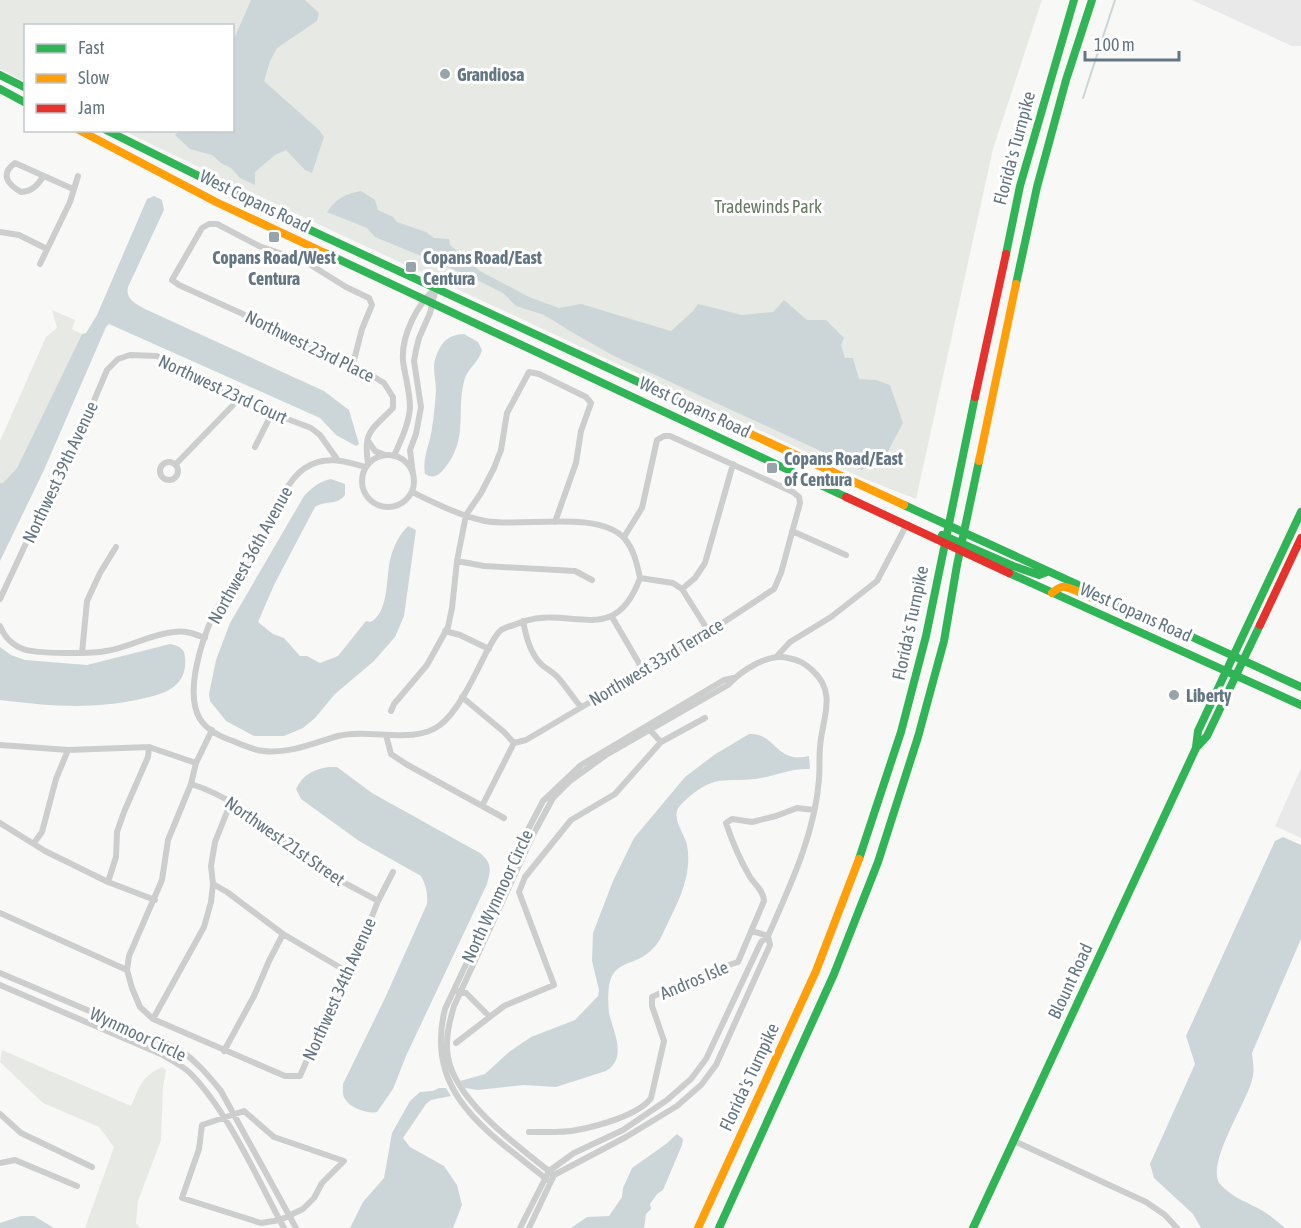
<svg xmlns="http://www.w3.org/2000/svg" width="1301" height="1228" viewBox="0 0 1301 1228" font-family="'Asap Condensed',sans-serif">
<rect width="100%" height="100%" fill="#f8f8f7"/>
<path fill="#e8e9e8" d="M1192,0H1301V46H1292Z
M1301,768V838L1275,826Z"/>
<path fill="#e7eae4" d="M0,0H1042L993,149L916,499L862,478L305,218L124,131L232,130V26H26L25,82L0,69Z
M52,310L75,320L72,329L82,334L17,468L3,484L0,483V441L46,337L57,328Z
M2,1050L131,1106C140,1087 140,1077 162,1067L166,1070L163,1087L161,1140L138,1201L136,1223L140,1228H85L114,1147L99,1127L43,1103L0,1062Z"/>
<path fill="#ccd6d8" d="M251,0H305L319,13L317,21L277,48L270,61L264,81L319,130L324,137L312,173L305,170L286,150L275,155L255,172V185L240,178L231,168L221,163L212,155L190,149L175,135L179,131L232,130L233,41Z
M361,191L375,200L378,210L393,217L397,222L426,232L434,238L449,239L450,245L480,271L529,297L559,308L581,304L671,331L693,311L698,304L742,315L773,312L784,300L807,320H826L844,338L841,345L845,358H853L859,379L876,380L890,385L903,423L886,455L862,470L614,356L575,334L544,315L516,306L503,293L469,276L375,237L367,228L327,212C337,198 345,194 361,191Z
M154,196L162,200L164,210L128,287C125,299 136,304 145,309L324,391L349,410L359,444L356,446L336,435L320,418L109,324L106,327L44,470L0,561V483H3L17,468L82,334L86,333L97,315L147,199Z
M464,334L478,342L482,350C479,362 469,367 465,378C455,410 470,438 444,469C438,476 433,479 425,474C422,458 430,444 432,428C434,416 435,403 436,391C436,378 431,367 437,354C443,340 449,335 464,334Z
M331,479L345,484V495C337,506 325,500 315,507L274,585L258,622L273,634L284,638L300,656H307L320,663L338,656L366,621L370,622C389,614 386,577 390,560C393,547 399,535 408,526L416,530L404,616L395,637L374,661L335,694L315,718L303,728L284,736H254L226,721L210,701L209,694L216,660L230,623L304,496C312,488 319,481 331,479Z
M170,644C178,646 185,648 185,657C188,687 165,694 141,699C90,710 51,706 0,700V647L11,655L25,660L87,665Z
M749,734C776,732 775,764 809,756L810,769C792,768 778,775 761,778C729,784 718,772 689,797C685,801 679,805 677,811C674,822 685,835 687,845C693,876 677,904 664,931C661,939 655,948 648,953C632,966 613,961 609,986C608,994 608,1004 609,1013C613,1031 628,1058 606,1071L556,1087L523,1085L478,1090L465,1088L460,1081L485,1074L509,1052L531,1037L575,1020L598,996L599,990L592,961L593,933L613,881L634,838L685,777L714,755Z
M329,767H337L372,793L480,853C492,863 491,869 487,884L406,1056L393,1089L377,1112C368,1114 350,1108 345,1099C342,1095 343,1089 343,1084L385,998L427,904C428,894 426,885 421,876L359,841L301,799L296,789C303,774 314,769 329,767Z
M1283,837L1301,845V939L1252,1053C1253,1063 1255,1071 1252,1080C1247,1102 1205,1165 1220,1184C1231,1197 1249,1203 1263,1211C1271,1216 1278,1222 1285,1228H1201L1193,1214L1154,1178L1150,1164L1195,1064L1186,1036L1275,841Z
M439,1088H446L451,1096L431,1100L426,1104L403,1138L410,1147L444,1166L457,1185L462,1205L453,1228H350L363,1202L384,1178L392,1133L410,1101L420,1092L433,1091Z
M677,1134L683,1139L682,1145L663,1190L657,1194L650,1204L651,1209L646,1214L644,1228H571L587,1217L609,1216L622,1197L623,1188L632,1168L666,1144Z
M21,1216H34L54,1228H0V1223Z"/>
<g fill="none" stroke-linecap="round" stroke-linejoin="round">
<path stroke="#ccd6d8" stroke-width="2" d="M1083,98L1115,0"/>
<path stroke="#cccece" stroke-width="6" d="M43,177C37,186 32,191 21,192C7,184 0,174 15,163L73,189
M0,232L19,235L47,249
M40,264L70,202L78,176
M353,364L362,329L372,305L369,298L346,287L306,262L259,246L217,224H209L202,228L172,280L179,285L353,364L384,383L393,397V408C372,430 363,430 368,464
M368,441L375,451L385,455
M255,447L272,413
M362 481a26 26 0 1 1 52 0a26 26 0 1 1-52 0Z
M394,456C401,440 409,424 410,407C410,392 405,376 403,361C401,336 417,304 436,288
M160 471a9 9 0 1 1 18 0a9 9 0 1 1-18 0Z
M176,464L238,400
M365,467C344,461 325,455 305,468C284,481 263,534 250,556C239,576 224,594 214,614C202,639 184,693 200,719C207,730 221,737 233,741C242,745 253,750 263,751C289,754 314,743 338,736C369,728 415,745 440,725C458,712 476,673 486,653C490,646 495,635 501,630C505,628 510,626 514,625C567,600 613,652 640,578
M413,474L410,450L416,434L421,407L414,361L416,350L419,338L430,313L436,288
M412,492C435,503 460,516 485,521C522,528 599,509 625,539C634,550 637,564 640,578L673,583L682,589L709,632
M792,531L846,555
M457,561L484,566L575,571L592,580
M682,589L695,578L705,563L733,464
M0,599L35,524L74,448L107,370L118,359L130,355L157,356L200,382L238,400L311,428L320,435L337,459
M612,617L643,670
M523,621C526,636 530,654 542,665C548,670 555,673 560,680C568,689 573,698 581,707
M0,626C4,636 12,645 23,649C36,654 91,654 106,651C129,648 150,634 174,632C185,630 195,634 205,638
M445,631L460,635L489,649
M82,653L87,601L100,573L116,547
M778,655L790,642L831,617L877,581L907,524
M462,697L504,732L514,743
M391,711L394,704L427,665L448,627L452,608L457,561L466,515L481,493L494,468L501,450L507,413L529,372L539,374L586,397L591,403L581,431L576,463L555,522
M212,730L196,763L191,784L168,840L162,880L129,956L127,970L132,988L140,1007L153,1019L285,1076H300L346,971L361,944L378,901L393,872
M386,735L391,754L406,764L504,818
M661,742L705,718
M0,745L68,750L149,747L196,763
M191,784C246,801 283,844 330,874C345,884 362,892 378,901
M482,806L514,743L526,740L709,632L774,589L781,573L800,503L799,497L793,492L670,436H664L657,440L642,508L624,537
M0,823L45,851L108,882L155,900
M34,843L42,832L56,779L68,750
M108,882L116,857L117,832L124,812L148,757L149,747
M213,884L227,892L283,934L346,971
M0,913L127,970
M752,931L768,936
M0,973L179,1049C196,1061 208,1075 221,1091L296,1228
M0,985L163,1055C172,1061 183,1066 190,1073C228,1111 258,1180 284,1228
M457,991L466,993L490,1017
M153,1019L204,927L211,902L213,884L211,866L215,842L231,802
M456,1043L504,1006L554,985L519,892L525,877L571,820L615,794L661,742L649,729
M224,1051L254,996L269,961L283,934
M244,1111L274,1137L344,1161L322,1183L314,1198L303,1209L280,1220L261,1223L182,1198L199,1149L202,1125Z
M0,1114L21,1133L92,1167
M529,1132C545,1132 562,1133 577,1130C598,1126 639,1115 651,1098L664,1041L652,1006V997L704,973L738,962L764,901C764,891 755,885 750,877C740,860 732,841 726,823L732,819L752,822L776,816L797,808L814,810
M1014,1141L1146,1202L1165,1215L1177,1228
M0,1163L15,1160L77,1186
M550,1182C492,1134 423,1096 445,1009L500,892L507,870L543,801L581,765L724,680L734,678
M520,1228L549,1171L574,1153L623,1130L667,1100L691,1079L706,1059L761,942L768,936C790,886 815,834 819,779C820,768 819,758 820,747C822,718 838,693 812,670C804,663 799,660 788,658C768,653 742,670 728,685L606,755L570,781L553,798L534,833L454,1006C449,1023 445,1039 448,1057C455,1100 516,1145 549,1171L554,1175
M529,1228L554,1175L626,1137L677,1106L701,1085L716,1065L770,945L768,936"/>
<path stroke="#30b455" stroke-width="8" d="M0,75L26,88
M0,89L26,103
M106,130L269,211L729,424
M325,253L846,497
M1006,254L1020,186L1074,0
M1016,284L1037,187L1066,80L1092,0
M904,505L1301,687
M942,535L1013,566L1039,575L1047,572
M1009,573L1301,705
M1196,747L1198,731L1301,512
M859,859L901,732L926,636L975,397
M719,1228L834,974L878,862L918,737L944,641L957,565L979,461
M973,1228L1196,748L1207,736L1260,625"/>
<path stroke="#ff9f0a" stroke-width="8" d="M79,130L216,202L325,253
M729,424L904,505
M979,461L1016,284
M1052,593C1056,590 1060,586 1065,587C1080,590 1091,601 1107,602
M698,1228L816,971L859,859"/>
<path stroke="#e5322d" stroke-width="8" d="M975,397L1006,254
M846,497L1009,573
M1260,625L1301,538"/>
</g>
<g fill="#97a4ab" stroke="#fff" stroke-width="2">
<circle cx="445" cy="74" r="6"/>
<rect x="268" y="231" width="12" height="12" rx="3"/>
<rect x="405" y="261" width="12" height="12" rx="3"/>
<rect x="766" y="462" width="12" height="12" rx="3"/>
<circle cx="1174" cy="695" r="6"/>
</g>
<g text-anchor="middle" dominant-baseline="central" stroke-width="6" stroke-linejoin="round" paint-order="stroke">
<g font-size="18" font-weight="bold" fill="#637682" stroke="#fff" text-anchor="start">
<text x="457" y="74">Grandiosa</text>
<text x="274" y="257" text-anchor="middle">Copans Road/West<tspan x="274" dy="21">Centura</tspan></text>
<text x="423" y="257">Copans Road/East<tspan x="423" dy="21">Centura</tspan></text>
<text x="784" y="458">Copans Road/East<tspan x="784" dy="21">of Centura</tspan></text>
<text x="1186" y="695">Liberty</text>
</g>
<g font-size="18" fill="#637682" stroke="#fff">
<text transform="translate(1014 148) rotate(-75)">Florida's Turnpike</text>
<text transform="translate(255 201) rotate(26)">West Copans Road</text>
<text transform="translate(310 346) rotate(26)">Northwest 23rd Place</text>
<text transform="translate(223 389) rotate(25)">Northwest 23rd Court</text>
<text transform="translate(695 407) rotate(25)">West Copans Road</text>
<text transform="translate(60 472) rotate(-65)">Northwest 39th Avenue</text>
<text transform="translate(250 555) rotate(-61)">Northwest 36th Avenue</text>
<text transform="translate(1136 612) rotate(24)">West Copans Road</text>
<text transform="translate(910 623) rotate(-78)">Florida's Turnpike</text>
<text transform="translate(656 662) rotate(-31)">Northwest 33rd Terrace</text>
<text transform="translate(285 841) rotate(35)">Northwest 21st Street</text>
<text transform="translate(497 896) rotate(-65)">North Wynmoor Circle</text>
<text transform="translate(694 980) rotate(-23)">Andros Isle</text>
<text transform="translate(1070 981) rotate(-65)">Blount Road</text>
<text transform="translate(339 989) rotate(-66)">Northwest 34th Avenue</text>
<text transform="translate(138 1034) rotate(25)">Wynmoor Circle</text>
<text transform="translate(749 1077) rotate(-65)">Florida's Turnpike</text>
</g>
<g font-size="18" fill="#687a62" stroke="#fff">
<text x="768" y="206">Tradewinds Park</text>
</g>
</g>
<rect x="24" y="24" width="210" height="108" fill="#ffffff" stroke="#c1c8cd" stroke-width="1.5"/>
<rect x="36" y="44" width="30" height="9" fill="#30b455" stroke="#c1c8cd" stroke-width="1.5"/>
<text x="78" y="54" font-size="18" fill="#637682">Fast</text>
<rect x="36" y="74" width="30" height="9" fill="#ff9f0a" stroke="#c1c8cd" stroke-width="1.5"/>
<text x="78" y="84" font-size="18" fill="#637682">Slow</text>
<rect x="36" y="104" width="30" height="9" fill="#e5322d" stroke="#c1c8cd" stroke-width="1.5"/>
<text x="78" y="114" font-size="18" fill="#637682">Jam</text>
<path d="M1085 51v9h94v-9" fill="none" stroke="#637682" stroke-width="3"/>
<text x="1094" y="51" font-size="18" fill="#637682" stroke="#ffffff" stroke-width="4.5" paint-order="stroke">100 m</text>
</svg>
